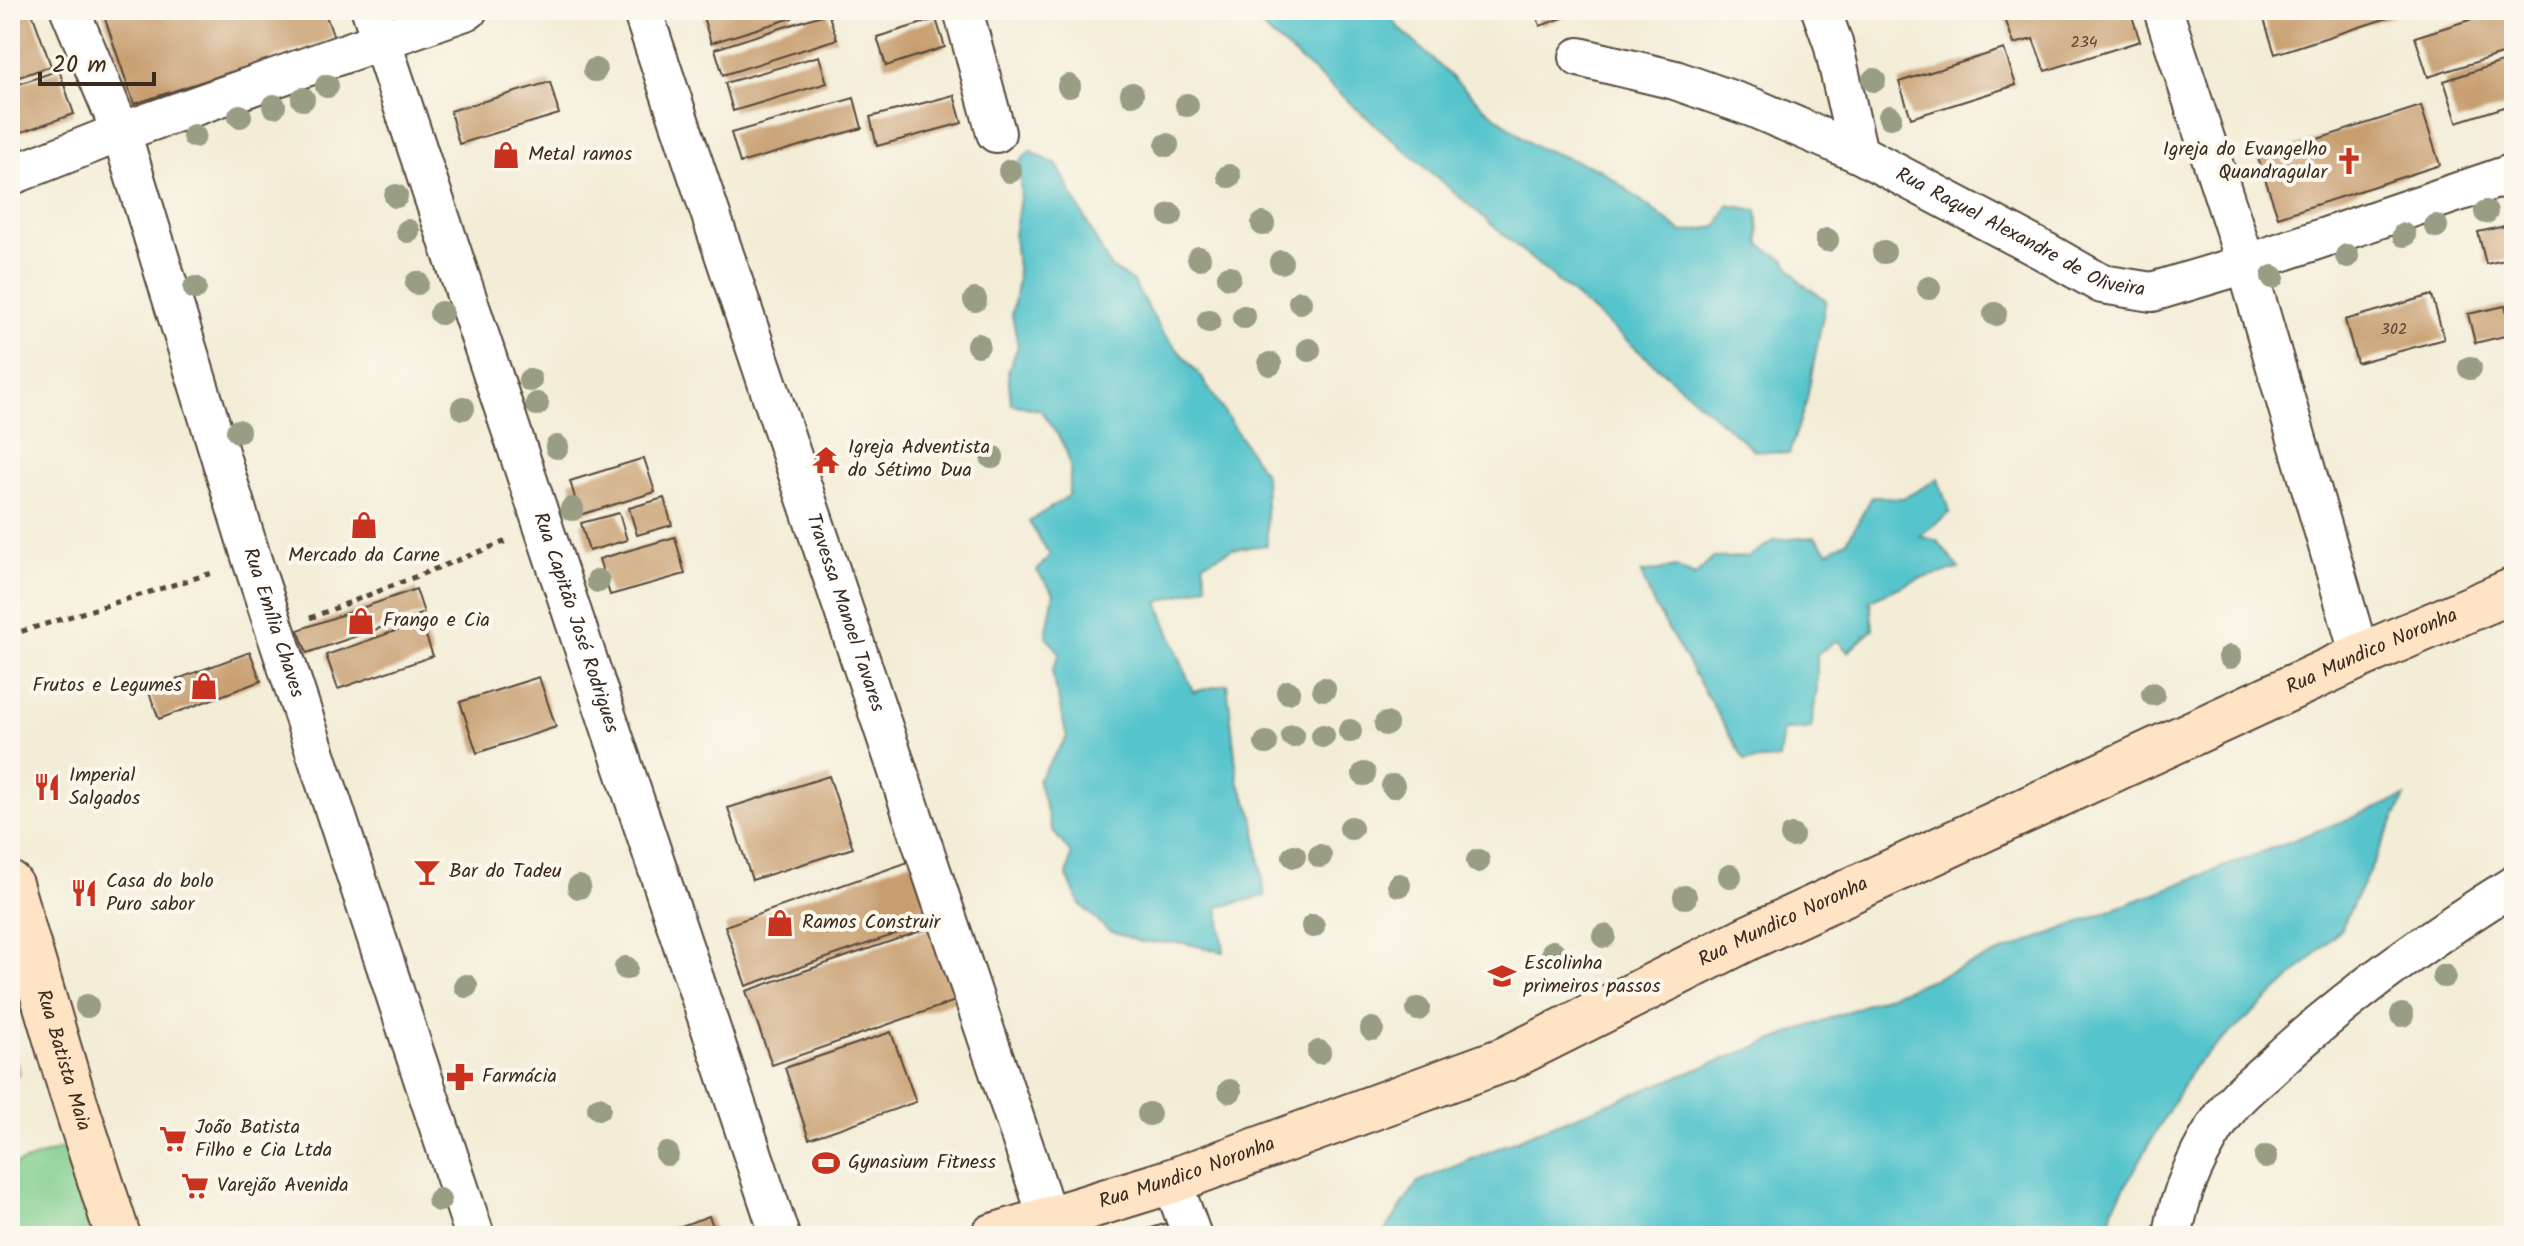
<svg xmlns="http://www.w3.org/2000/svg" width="2524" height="1246" viewBox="0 0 2524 1246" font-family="Kalam,sans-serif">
<rect width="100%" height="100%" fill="#fbf7ec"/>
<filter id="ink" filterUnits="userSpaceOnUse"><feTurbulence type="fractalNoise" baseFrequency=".0125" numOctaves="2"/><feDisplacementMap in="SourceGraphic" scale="16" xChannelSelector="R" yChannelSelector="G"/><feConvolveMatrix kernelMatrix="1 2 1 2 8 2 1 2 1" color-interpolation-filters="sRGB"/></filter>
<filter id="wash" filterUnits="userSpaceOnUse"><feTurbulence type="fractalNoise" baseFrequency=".006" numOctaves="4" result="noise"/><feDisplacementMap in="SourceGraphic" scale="32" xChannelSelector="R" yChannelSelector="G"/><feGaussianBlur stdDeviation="1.8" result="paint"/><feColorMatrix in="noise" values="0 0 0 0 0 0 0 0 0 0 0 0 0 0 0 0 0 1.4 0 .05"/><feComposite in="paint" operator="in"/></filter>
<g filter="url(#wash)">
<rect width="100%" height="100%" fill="#f3edd7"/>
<path fill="#7dcc8c" stroke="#5c7b55" stroke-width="2" d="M73,1145L104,1236H10V1166Z"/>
<path fill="#57c4cc" stroke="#497775" stroke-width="2" d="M1242,10H1389L1397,26L1484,107L1534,146L1601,170L1682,232L1717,227L1728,205L1757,210L1760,245L1785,260L1800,282L1826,300L1806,403L1789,454L1754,450Z
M1030,151L1057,165L1110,267L1133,282L1162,332L1200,375L1265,475L1267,545L1232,549L1203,563L1207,586L1158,602L1193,692L1227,684L1238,782L1253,814L1265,896L1218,907L1224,952L1183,943L1140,942L1107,930L1080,904L1067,876L1071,854L1052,830L1038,780L1067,737L1052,671L1060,653L1046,636L1054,593L1037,571L1050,555L1029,522L1068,496C1076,455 1063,442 1040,410L1011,404L1008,372L1018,346L1012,315L1018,279L1014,236L1021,192L1018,164Z
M1938,479L1950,513L1919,536L1938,541L1959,569L1918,579L1870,600L1873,629L1848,652L1837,640L1817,654V688L1811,729L1783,730L1779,759L1745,761L1653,603L1641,573L1676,567L1695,576L1713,558L1748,557L1775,540L1815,537L1828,552L1847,541L1872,497L1904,498Z
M2405,797L2341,929L2286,983L2194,1066L2112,1209L2110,1236H1382L1418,1182L1545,1128Z"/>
<g id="blocks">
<path fill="#c79e70" d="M31,10L51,66L10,80V17Z
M102,10H324L334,38L134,104Z
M724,10H789L792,18L711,43L703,17Z
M1535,10H1585L1540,26Z
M2002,10H2130L2140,41L2045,71L2033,39L2014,44Z
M2261,10H2396L2397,15L2275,54Z
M2501,10H2514V50L2428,77L2415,37Z
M828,13L837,39L723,75L715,49Z
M936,19L945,47L886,66L877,37Z
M2004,49L2016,85L1911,118L1899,82Z
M819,56L827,83L733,111L725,83Z
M2514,58V104L2457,122L2444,81Z
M59,70L74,114L10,136V87Z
M550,82L559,114L459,144L450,111Z
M954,95L962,123L877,146L870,117Z
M854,98L862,128L740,163L731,133Z
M2421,106L2440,165L2278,217L2258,158Z
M2514,224V258L2486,264L2478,232Z
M2432,295L2444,339L2357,363L2345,320Z
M2505,306L2513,334L2475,343L2468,314Z
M644,458L655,492L580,515L570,481Z
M664,498L672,525L637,535L629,508Z
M619,513L627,540L589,551L581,523Z
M675,537L685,574L610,595L599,559Z
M416,589L424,613L307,653L298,630Z
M421,622L433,656L338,689L326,655Z
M250,652L261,681L159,719L148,690Z
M539,677L556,727L477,753L460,702Z
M829,776L853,848L752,880L728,808Z
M914,860L936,920L746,986L725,926Z
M938,925L964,998L772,1065L746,991Z
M891,1032L916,1102L809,1139L785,1068Z
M10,1040L21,1074L10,1078Z
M709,1216L717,1236H682L678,1227Z
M1167,1223L1172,1236H1140L1139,1232Z"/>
</g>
</g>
<g filter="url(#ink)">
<use href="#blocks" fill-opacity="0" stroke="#57473a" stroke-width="2"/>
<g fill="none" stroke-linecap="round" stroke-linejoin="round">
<g stroke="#57473a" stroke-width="42">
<g id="street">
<path id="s1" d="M70,10L121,132L252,560L475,1236"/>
<path id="s2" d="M371,10L780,1236"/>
<path id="s3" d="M642,10L1054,1236"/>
<path d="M963,10L996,133"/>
<path d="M1821,10L1833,43L1858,153"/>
<path d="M2163,10L2246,264L2360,656"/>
<path id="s4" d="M1579,57L1675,80L1754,108L1858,153L2044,251L2102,284L2152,292L2246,264L2514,173"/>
<path d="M10,176L121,132L468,10"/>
<path d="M1172,1181L1192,1236"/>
<path d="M2173,1236C2179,1191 2201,1146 2228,1109C2239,1093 2257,1080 2271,1067C2344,998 2429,938 2514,885"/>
</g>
</g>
<g stroke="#57473a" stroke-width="48">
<g id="secondary">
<path id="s5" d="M10,884L71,1090L118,1236"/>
<path id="s6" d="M993,1236L1172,1181L1506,1059L1750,937L2360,656L2514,590"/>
</g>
</g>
<path stroke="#57473a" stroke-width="5" stroke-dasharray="6 6" stroke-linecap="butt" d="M310,618L509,540
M10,635L215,572"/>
<use href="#street" stroke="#fff" stroke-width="38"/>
<use href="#secondary" stroke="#fee4c5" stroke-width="44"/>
</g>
<g fill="#999d83">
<circle cx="595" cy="70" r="12"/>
<circle cx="1874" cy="80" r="12"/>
<circle cx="327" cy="86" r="12"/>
<circle cx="1069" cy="86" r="12"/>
<circle cx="1132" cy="94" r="12"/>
<circle cx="303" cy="99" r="12"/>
<circle cx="1187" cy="105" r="12"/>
<circle cx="274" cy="106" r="12"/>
<circle cx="240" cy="116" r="12"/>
<circle cx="1890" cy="117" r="12"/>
<circle cx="194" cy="136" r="12"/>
<circle cx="1167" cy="145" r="12"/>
<circle cx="1010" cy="171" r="12"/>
<circle cx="1229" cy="176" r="12"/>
<circle cx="396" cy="196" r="12"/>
<circle cx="2486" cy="212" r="12"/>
<circle cx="1171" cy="215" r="12"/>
<circle cx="1263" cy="224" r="12"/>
<circle cx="2436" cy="226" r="12"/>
<circle cx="408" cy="231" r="12"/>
<circle cx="2404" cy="235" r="12"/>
<circle cx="1827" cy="240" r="12"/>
<circle cx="1884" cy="252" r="12"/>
<circle cx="2347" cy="256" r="12"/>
<circle cx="1199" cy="258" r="12"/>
<circle cx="1281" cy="262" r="12"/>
<circle cx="1229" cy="277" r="12"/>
<circle cx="2273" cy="277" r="12"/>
<circle cx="417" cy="283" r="12"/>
<circle cx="195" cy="288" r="12"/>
<circle cx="1929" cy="288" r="12"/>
<circle cx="975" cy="300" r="12"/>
<circle cx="1300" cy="302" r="12"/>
<circle cx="441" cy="313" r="12"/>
<circle cx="1995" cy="314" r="12"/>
<circle cx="1244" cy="317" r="12"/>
<circle cx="1209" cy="321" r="12"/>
<circle cx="978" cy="345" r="12"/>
<circle cx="1309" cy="350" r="12"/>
<circle cx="1270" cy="364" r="12"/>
<circle cx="2470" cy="368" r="12"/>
<circle cx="530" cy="380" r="12"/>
<circle cx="537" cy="404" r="12"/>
<circle cx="463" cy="408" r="12"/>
<circle cx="238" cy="431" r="12"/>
<circle cx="557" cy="447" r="12"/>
<circle cx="992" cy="457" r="12"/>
<circle cx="572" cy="509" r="12"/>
<circle cx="598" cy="581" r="12"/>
<circle cx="2230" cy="657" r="12"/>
<circle cx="1324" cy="689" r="12"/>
<circle cx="1288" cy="692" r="12"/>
<circle cx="2153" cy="694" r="12"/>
<circle cx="1386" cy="724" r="12"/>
<circle cx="1350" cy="731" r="12"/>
<circle cx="1293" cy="736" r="12"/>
<circle cx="1323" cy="736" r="12"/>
<circle cx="1266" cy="743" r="12"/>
<circle cx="1364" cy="774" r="12"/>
<circle cx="1393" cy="786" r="12"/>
<circle cx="1351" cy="828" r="12"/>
<circle cx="1792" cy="836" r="12"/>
<circle cx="1294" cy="856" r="12"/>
<circle cx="1320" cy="856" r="12"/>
<circle cx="1478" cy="861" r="12"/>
<circle cx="1730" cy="876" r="12"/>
<circle cx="1399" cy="885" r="12"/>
<circle cx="579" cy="887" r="12"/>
<circle cx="1685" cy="897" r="12"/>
<circle cx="1313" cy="926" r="12"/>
<circle cx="1604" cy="936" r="12"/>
<circle cx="1553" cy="952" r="12"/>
<circle cx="626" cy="968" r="12"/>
<circle cx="2444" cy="976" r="12"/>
<circle cx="466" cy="986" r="12"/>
<circle cx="87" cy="1006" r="12"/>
<circle cx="1418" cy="1009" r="12"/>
<circle cx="2402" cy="1015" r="12"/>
<circle cx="1372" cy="1029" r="12"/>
<circle cx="1319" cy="1052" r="12"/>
<circle cx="1230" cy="1091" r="12"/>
<circle cx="599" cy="1108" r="12"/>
<circle cx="1149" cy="1114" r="12"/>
<circle cx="667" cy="1154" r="12"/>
<circle cx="2266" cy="1157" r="12"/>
<circle cx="439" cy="1200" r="12"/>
</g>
</g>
<defs>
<g id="shop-bare" transform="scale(2.16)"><path d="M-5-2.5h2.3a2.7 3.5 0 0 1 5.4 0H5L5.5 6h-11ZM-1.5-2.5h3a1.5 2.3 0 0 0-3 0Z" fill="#c8321e" stroke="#fbf7ec" stroke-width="2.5" paint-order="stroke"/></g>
<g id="church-bare" transform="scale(2.16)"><path d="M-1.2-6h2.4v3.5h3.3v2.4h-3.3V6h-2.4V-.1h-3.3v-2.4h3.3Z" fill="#c8321e" stroke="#fbf7ec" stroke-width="2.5" paint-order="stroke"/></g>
<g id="temple-bare" transform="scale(2.16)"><path d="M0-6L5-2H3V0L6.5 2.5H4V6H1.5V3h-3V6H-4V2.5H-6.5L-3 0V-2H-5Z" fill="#c8321e" stroke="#fbf7ec" stroke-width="2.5" paint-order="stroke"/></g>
<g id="restaurant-bare" transform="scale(2.16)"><path d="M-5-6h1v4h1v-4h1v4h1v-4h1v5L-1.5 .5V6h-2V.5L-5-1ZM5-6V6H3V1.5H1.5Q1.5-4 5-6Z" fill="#c8321e" stroke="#fbf7ec" stroke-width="2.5" paint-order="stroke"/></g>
<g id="bar-bare" transform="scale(2.16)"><path d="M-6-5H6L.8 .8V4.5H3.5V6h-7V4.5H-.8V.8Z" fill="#c8321e" stroke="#fbf7ec" stroke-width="2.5" paint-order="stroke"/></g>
<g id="school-bare" transform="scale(2.16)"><path d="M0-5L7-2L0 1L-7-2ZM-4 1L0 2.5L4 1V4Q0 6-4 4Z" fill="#c8321e" stroke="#fbf7ec" stroke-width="2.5" paint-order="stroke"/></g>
<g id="pharmacy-bare" transform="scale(2.16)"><path d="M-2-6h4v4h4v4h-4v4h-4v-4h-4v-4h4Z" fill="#c8321e" stroke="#fbf7ec" stroke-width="2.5" paint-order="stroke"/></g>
<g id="supermarket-bare" transform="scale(2.16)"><path d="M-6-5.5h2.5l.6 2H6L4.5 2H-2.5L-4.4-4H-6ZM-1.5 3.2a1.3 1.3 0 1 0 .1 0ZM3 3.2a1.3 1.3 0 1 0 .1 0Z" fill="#c8321e" stroke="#fbf7ec" stroke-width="2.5" paint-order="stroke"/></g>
<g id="stadium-bare" transform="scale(2.16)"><path d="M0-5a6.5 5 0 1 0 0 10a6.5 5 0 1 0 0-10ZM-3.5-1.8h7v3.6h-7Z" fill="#c8321e" stroke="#fbf7ec" stroke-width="2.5" paint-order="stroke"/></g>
</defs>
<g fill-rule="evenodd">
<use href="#shop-bare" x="506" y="155"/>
<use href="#church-bare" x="2349" y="161"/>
<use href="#temple-bare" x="826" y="460"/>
<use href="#shop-bare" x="364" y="525"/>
<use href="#shop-bare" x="361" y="621"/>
<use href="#shop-bare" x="204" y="686"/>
<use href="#restaurant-bare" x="47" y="787"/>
<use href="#bar-bare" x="427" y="872"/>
<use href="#restaurant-bare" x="84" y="893"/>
<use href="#shop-bare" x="780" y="923"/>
<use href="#school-bare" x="1502" y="976"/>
<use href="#pharmacy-bare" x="460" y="1077"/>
<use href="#supermarket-bare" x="173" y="1139"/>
<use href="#stadium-bare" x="826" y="1163"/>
<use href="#supermarket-bare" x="195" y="1186"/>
</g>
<g text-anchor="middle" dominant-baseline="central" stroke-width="8" stroke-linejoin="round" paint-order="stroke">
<g font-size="16" fill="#5e4732">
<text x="2084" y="42">234</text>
<text x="2394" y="329">302</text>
</g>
<g font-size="20" fill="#3b2a1e" stroke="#fbf7ec" text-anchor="start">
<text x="2327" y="150" text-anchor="end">Igreja do Evangelho<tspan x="2327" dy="23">Quandragular</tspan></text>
<text x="528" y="155">Metal ramos</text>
<text x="848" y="448">Igreja Adventista<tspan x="848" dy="23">do Sétimo Dua</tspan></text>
<text x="364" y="556" text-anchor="middle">Mercado da Carne</text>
<text x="383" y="621">Frango e Cia</text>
<text x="182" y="686" text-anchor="end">Frutos e Legumes</text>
<text x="69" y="776">Imperial<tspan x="69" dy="23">Salgados</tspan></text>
<text x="449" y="872">Bar do Tadeu</text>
<text x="106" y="882">Casa do bolo<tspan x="106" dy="23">Puro sabor</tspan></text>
<text x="802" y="923">Ramos Construir</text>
<text x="1524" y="964">Escolinha<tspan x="1524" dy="23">primeiros passos</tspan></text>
<text x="482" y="1077">Farmácia</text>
<text x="195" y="1128">João Batista<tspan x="195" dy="23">Filho e Cia Ltda</tspan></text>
<text x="848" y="1163">Gynasium Fitness</text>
<text x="217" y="1186">Varejão Avenida</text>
</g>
<g font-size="20" fill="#3b2a1e" stroke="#fbf7ec">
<text stroke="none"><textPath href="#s4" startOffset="478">Rua Raquel Alexandre de Oliveira</textPath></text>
<text stroke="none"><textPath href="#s3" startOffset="636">Travessa Manoel Tavares</textPath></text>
<text stroke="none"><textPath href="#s1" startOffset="646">Rua Emília Chaves</textPath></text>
<text stroke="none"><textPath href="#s2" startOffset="646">Rua Capitão José Rodrigues</textPath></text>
<text stroke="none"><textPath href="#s6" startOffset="1500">Rua Mundico Noronha</textPath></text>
<text stroke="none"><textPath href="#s6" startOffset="852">Rua Mundico Noronha</textPath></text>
<text stroke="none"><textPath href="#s5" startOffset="184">Rua Batista Maia</textPath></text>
<text stroke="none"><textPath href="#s6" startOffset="204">Rua Mundico Noronha</textPath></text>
</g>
</g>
<rect width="2524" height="1246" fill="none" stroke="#fbf7ec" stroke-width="40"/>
<path d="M40 72v12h114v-12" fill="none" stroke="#3b2a1e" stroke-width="4"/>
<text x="52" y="72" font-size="24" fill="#3b2a1e" stroke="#fbf7ec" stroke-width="6" paint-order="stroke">20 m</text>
</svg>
